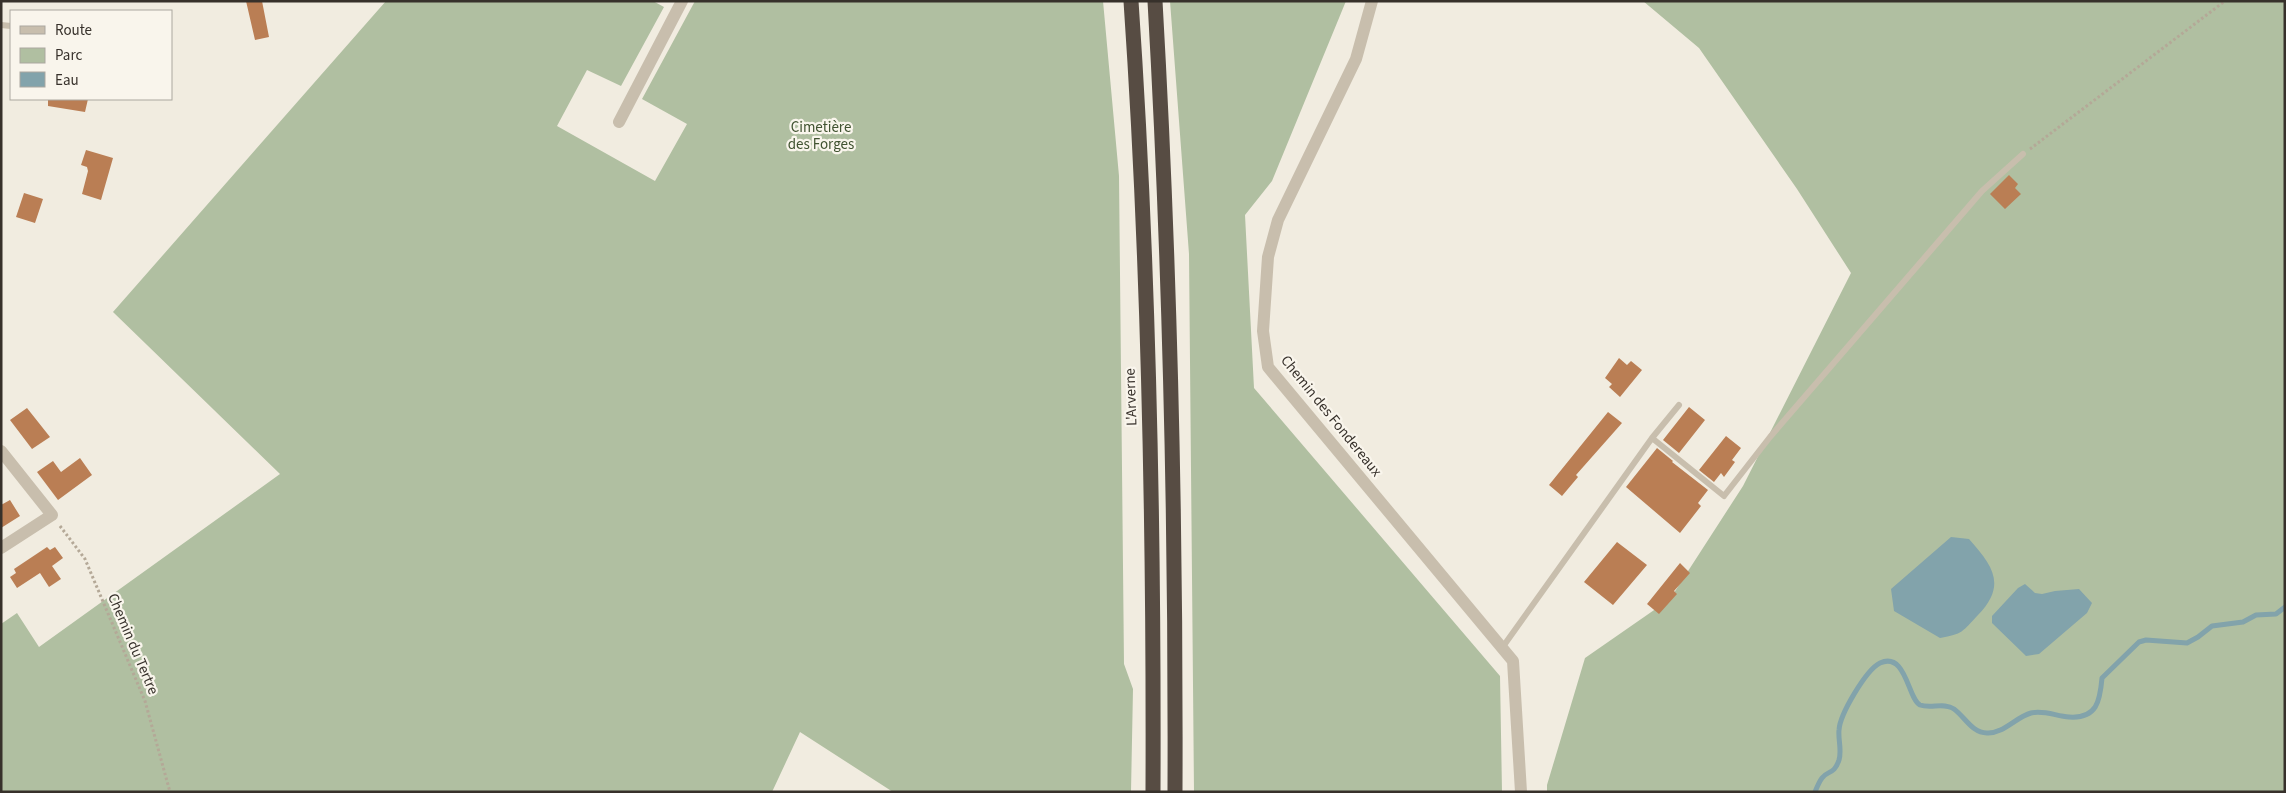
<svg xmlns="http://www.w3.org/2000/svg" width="2286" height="793" viewBox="0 0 2286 793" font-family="'Source Sans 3',sans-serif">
<rect width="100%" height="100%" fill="#f1ece0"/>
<path fill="#b0bfa1" d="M386,1H653L664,7L621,86L587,70L557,126L655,181L687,124L642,99L695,1H1103L1119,176L1124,664L1133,689L1131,792H893L800,732L772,792H1V624L17,613L39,647L280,474L113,312Z
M1170,1H1346L1272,181L1245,215L1254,388L1500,676L1502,792H1194L1189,254Z
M1643,1H2285V792H1547V785L1585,658L1670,599L1743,486L1851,273L1797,189L1699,48Z"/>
<path fill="#82a3ab" d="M1951,537L1969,539C1993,566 2007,585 1978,615C1962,632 1963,634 1940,638L1894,611L1891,589Z
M2025,584L2035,593L2042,594L2055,591L2079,589L2092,603L2087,613L2039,654L2026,656L1992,623V616L2018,588Z"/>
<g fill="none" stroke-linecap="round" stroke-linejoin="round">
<path stroke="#82a3ab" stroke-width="5" d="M1815,792C1817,787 1819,782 1822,778C1828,770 1834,775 1839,760C1842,750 1838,740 1839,730C1840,714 1866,670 1880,663C1906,651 1908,699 1920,705C1931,709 1944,702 1954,709C1965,717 1972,733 1987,733C2003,734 2016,717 2031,713C2044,710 2056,716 2069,717C2097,719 2100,701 2102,678L2139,642L2146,640L2187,643L2198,637L2212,626L2243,622L2256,615L2276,614L2285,607"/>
</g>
<path fill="#ba7e54" d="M246,1H262L269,37L255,40Z
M48,99H88L85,112L48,106Z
M86,150L113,158L101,200L82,194L88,171L87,167L81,165Z
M2009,175L2018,184L2015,188L2021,194L2005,209L1990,194Z
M24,193L43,199L35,223L16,217Z
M1619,358L1627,365L1631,361L1642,370L1620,397L1609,387L1612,384L1605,378Z
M1689,407L1705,420L1679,453L1663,440Z
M27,408L50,437L32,449L10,420Z
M1608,412L1622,423L1576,475L1578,477L1562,496L1549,485Z
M1726,436L1741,448L1732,460L1735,462L1724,477L1721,473L1714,482L1699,470Z
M1657,448L1673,461L1672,462L1708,490L1698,503L1701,506L1680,533L1626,487Z
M80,458L92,475L58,500L37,472L53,461L61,472Z
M10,500L20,516L1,528V505Z
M1617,542L1647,565L1613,605L1584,582Z
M47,547L50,550L55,547L63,558L52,566L61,579L49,587L40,573L17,588L10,577L16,573L14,569Z
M1680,563L1690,573L1674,591L1677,594L1659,614L1647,604Z"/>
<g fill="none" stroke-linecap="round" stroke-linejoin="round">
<path stroke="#b4a897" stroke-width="3" stroke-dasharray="2.5 2.5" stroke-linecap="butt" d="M2030,149L2225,1
M60,526L85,559L145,701L170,792"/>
<path stroke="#c8bead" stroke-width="6" d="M1,25L11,26
M1652,438L1724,496L1770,437L1982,191L2023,154
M1502,648L1652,438L1679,405"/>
<path stroke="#c8bead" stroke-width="12" d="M1372,1L1356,59L1278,220L1268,257L1263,331L1268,367L1513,661L1521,792
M619,122L682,1
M1,451L52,515L1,548"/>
<path stroke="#574c43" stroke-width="15" d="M1131,1C1149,264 1154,528 1153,792
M1155,1C1170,265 1176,528 1175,792"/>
</g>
<g text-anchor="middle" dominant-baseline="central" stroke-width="4.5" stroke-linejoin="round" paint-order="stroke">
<g font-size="15" fill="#415331" stroke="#f9f5ec">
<text x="821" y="127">Cimetière<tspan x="821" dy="17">des Forges</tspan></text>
</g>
<g font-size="15" fill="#37312b" stroke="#f9f5ec">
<text transform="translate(1131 397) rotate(-92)">L'Arverne</text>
<text transform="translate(1331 416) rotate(51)">Chemin des Fondereaux</text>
<text transform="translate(133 644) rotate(67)">Chemin du Tertre</text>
</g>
</g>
<rect width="2286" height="793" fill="none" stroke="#37312b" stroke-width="5"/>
<rect x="10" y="10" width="162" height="90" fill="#f9f5ec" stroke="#aba79f"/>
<rect x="20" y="26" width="25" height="8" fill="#c8bead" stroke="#aba79f"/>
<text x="55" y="35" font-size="15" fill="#37312b">Route</text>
<rect x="20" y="48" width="25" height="15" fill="#b0bfa1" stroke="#aba79f"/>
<text x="55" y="60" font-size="15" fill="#37312b">Parc</text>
<rect x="20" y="72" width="25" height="15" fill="#82a3ab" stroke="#aba79f"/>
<text x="55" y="85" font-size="15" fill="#37312b">Eau</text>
</svg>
